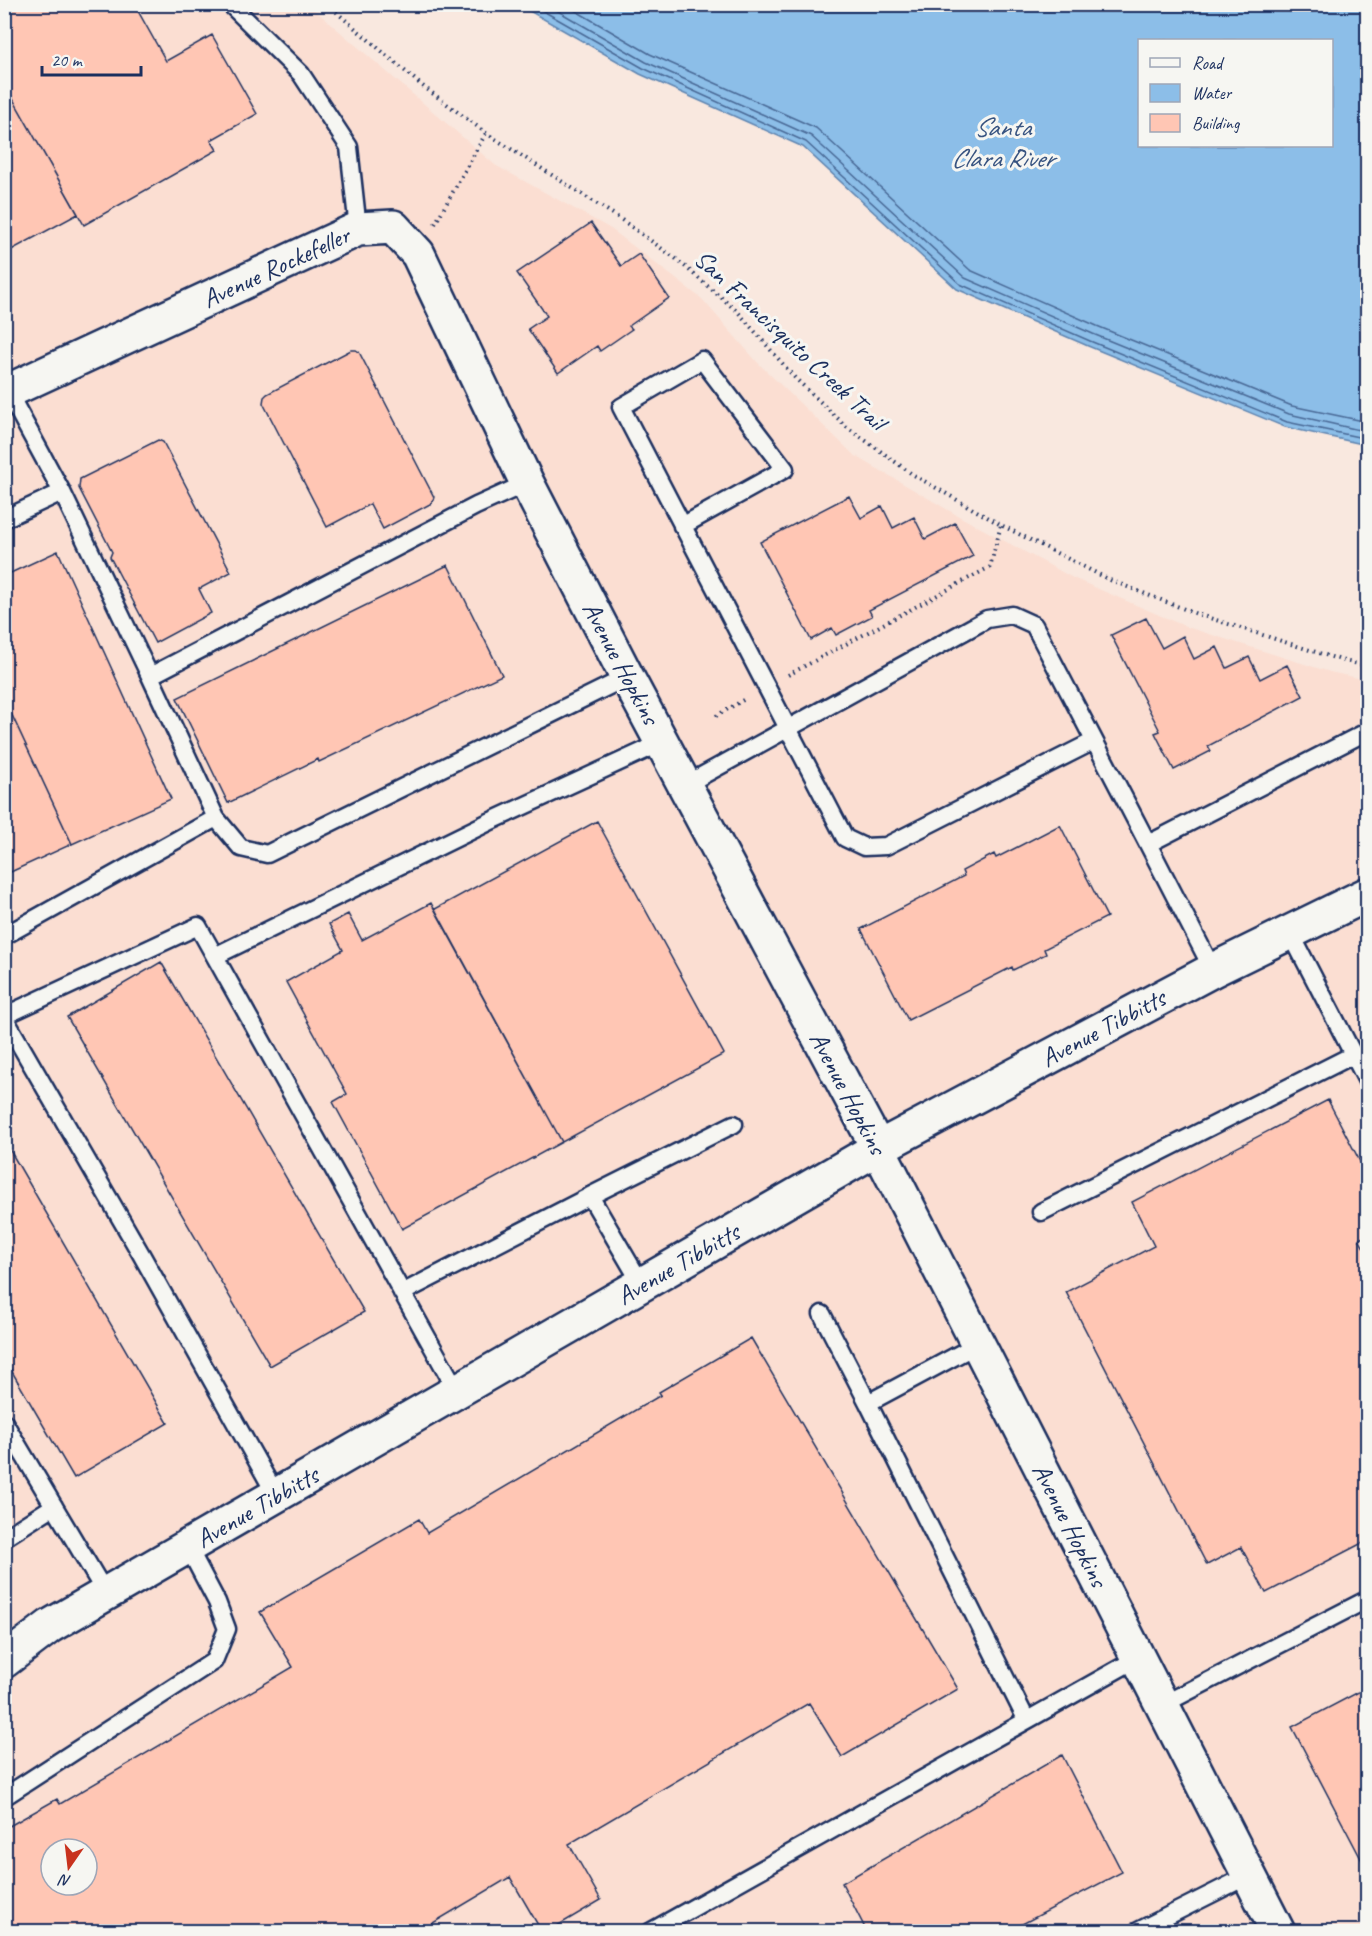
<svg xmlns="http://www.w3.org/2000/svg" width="1372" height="1936" viewBox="0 0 1372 1936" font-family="Caveat,sans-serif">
<rect width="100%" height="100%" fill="#f9e8df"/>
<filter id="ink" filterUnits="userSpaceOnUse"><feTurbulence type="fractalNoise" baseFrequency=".0167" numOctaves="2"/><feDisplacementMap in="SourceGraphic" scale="12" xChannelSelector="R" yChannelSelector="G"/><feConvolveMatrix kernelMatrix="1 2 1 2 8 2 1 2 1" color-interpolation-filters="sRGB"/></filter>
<g filter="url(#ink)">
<path fill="#fbded2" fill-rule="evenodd" d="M5,5H309L495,165L611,229L702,299L759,364L854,455L955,514L1073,578L1187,627L1330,672L1367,680V1931L5,1932ZM51,1849H87V1885H51Z"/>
<path fill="#8cbee8" stroke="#5f85b1" stroke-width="1.5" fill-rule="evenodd" d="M519,5H1367V445L1285,427L1088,346L957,289L803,147L640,74ZM1140,40H1332V146H1140Z"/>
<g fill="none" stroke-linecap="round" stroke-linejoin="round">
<path stroke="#486895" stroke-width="1.5" d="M531,4L643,68L806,142L960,284L1090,341L1287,422L1368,439
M546,4L646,62L811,136L965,278L1093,334L1289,414L1368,432
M564,4L650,54L816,128L970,270L1097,326L1292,406L1368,422"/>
</g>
<path fill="#ffc6b4" stroke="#1b2f5e" stroke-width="1.5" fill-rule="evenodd" d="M4,4H134L166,61L212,35L257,114L211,140L217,150L84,225L4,83Z
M4,83L78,214L4,254Z
M591,223L621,266L639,254L669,298L629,326L632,329L600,351L597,346L558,373L528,329L547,316L517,273Z
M351,350H356L359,352L434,497L432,503L383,529L370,504L327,527L263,403L264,397L267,394Z
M158,440L163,442L231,572L199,589L211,613L155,643L110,557L112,552L79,488L80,479Z
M849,496L861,518L882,506L893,528L914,517L925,539L955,523L973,556L869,610L872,616L836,635L832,628L811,640L760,542Z
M58,551L171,799L72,844L4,698V576Z
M448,565L502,675L319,762L318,759L228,803L177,698Z
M1146,618L1162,648L1183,636L1194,659L1217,647L1227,668L1249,657L1260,679L1287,665L1303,696L1208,746L1211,751L1174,770L1155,733L1160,731L1111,635Z
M4,698L72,844L4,875Z
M597,821L724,1054L562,1142L435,909Z
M1060,825L1107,917L1044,949L1046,954L1013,970L1012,967L908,1020L861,929L964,876L962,871L994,854L996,858Z
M431,903L562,1142L402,1229L333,1102L347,1094L286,982L343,950L329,924L348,914L362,940Z
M161,962L364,1312L270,1366L67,1017Z
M1328,1100L1368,1177V1235L1359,1239L1368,1255V1540L1266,1593L1241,1547L1207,1565L1066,1292L1154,1246L1132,1202Z
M4,1140L168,1423L74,1478L4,1358Z
M751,1338L958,1689L842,1757L809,1703L569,1844L601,1900L547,1932H542L510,1877L418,1932H4V1829L57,1799L60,1804L293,1667L260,1612L419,1519L427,1533L661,1395L659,1392ZM51,1849H87V1885H51Z
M1368,1687V1872L1292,1727Z
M1062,1755L1122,1872L1007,1932H867L842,1883Z"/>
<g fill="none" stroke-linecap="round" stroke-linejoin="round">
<g stroke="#1b2f5e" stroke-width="21">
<path id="service" d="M230,4L301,74L349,147L358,229
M8,392L62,492L150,676
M527,483L476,506L150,676L216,818L241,848L267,854L627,677
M4,519L62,492
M682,526L785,469L702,360L621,407L845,838L864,847L886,846L1094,741
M685,785L987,619L1012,615L1034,625L1148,844
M1290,932L1368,1083
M4,936L216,818
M215,956L489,822L663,742
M1213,970L1148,844L1368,731
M4,1016L198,926L457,1391
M4,1017L141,1254L276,1495
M1041,1212L1353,1055
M642,1285L590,1196L734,1124
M402,1293L590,1196
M822,1314L868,1403
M978,1344L868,1403L1026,1719
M4,1422L106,1594
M4,1538L54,1506
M1162,1705L1368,1599
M4,1797L214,1661L227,1629L217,1602L188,1547
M650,1932L1138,1658
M1136,1932L1249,1875"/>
</g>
<g stroke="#1b2f5e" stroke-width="38">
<path id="minor" d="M4,393L358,229L393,227L418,254L527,483L627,677L878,1148L1278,1932
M4,1661L50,1626L878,1148L1213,970L1368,894"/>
</g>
<path stroke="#1b2f5e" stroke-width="4" stroke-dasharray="1.5 4.5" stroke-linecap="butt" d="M327,4L420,84L486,133L616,216L675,258L738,312L795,378L847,427L912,474L1001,525L1110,580L1197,614L1344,661L1368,666
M435,224L486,133
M788,675L990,567L1001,525
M716,716L745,699"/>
<use href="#service" stroke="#f6f6f2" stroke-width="16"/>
<use href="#minor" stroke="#f6f6f2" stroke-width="33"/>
</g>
</g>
<g text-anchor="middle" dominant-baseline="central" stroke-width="6" stroke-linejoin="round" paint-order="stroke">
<g font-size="26" fill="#1b2f5e" stroke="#f6f6f2">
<text transform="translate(276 267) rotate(-25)">Avenue Rockefeller</text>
<text transform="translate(790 340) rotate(43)">San Francisquito Creek Trail</text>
<text transform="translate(621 663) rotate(62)">Avenue Hopkins</text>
<text transform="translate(1103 1028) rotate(-28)">Avenue Tibbitts</text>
<text transform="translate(848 1093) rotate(62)">Avenue Hopkins</text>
<text transform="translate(678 1264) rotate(-30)">Avenue Tibbitts</text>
<text transform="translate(257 1507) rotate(-30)">Avenue Tibbitts</text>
<text transform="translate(1070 1525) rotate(63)">Avenue Hopkins</text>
</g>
<g font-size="27" font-style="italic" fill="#375380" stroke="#f6f6f2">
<text x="1002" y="127">Santa<tspan x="1002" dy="31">Clara River</tspan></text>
</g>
</g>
<rect width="1372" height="1936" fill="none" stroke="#f6f6f2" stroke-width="24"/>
<rect x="12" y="12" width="1348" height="1912" fill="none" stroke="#1b2f5e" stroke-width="2" filter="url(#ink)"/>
<rect x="1138" y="39" width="195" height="108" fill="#f6f6f2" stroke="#9ea6b7" stroke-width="1.5"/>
<rect x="1150" y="58" width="30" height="9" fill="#f6f6f2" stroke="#9ea6b7" stroke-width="1.5"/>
<text x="1192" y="69" font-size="18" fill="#1b2f5e">Road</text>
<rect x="1150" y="84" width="30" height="18" fill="#8cbee8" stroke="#9ea6b7" stroke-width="1.5"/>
<text x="1192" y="99" font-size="18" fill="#1b2f5e">Water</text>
<rect x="1150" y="114" width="30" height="18" fill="#ffc6b4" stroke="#9ea6b7" stroke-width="1.5"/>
<text x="1192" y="129" font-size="18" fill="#1b2f5e">Building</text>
<g transform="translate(69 1867) rotate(194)"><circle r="28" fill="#f6f6f2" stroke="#9ea6b7" stroke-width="1.5"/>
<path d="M0-4.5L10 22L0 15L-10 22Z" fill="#c8321e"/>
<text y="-9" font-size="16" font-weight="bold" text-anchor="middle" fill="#1b2f5e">N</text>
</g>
<path d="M42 66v9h99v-9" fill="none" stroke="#1b2f5e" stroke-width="3"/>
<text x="51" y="66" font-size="18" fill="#1b2f5e" stroke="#f6f6f2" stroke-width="4.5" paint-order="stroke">20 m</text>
</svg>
